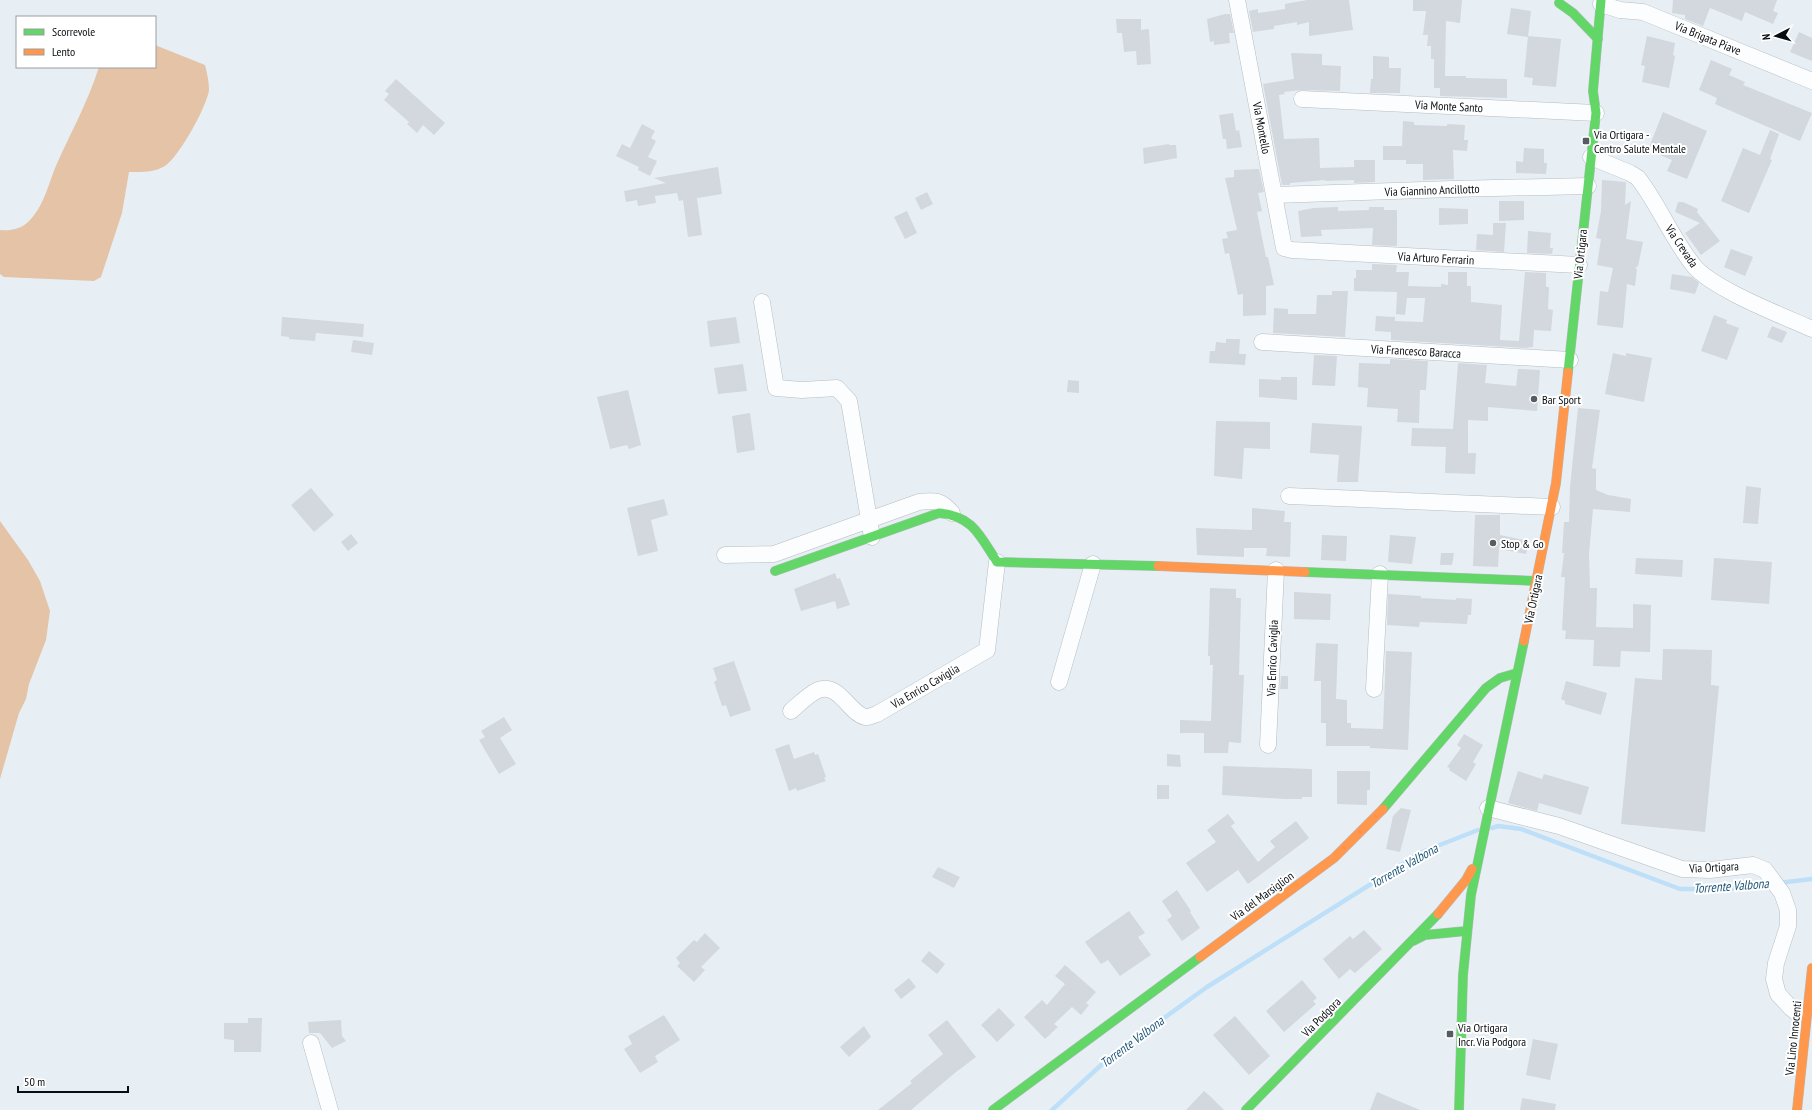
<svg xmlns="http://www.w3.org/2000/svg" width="1812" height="1110" viewBox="0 0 1812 1110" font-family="'PT Sans Narrow',sans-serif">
<rect width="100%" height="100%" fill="#e7eff5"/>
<path fill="#e4c3a6" d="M155,45L205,65C207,73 209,81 209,90C207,106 179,157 165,166C153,173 142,172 129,172L122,213L101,277L94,281L4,277L0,274V230C10,231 21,229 28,222C43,208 48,186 55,168C70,134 88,102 99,67H155Z
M0,521L28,560L40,581L50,611L46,640L29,684L26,699L19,713L0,779Z"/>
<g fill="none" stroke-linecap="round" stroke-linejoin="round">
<path stroke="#bedff8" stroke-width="4.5" d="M1492,828L1498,826L1521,829L1680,889H1728L1770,884
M1778,883L1812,879
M1052,1110L1110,1057L1207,987L1422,852L1478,830"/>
</g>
<path fill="#d2d8dd" d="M1307,0H1349L1353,30L1309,36V22L1297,25V22L1274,26V29L1253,32L1249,11L1258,9V13L1285,9V4Z
M1413,0H1462L1460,23L1446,21L1445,76H1466V78L1507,79V98L1440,96V88H1434V59H1431V46H1427L1428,35H1423L1426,11H1413Z
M1673,0H1777L1773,11L1778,13L1773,24L1745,12L1742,21L1710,8L1703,26L1685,19V15L1672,13Z
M1511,8L1531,11L1528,37L1507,34Z
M1225,14H1230L1234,33H1229L1230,43L1214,45V41L1210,42L1207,19Z
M1116,19H1141V30L1149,29L1151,64L1137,65L1136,51L1124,52L1122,33H1117Z
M1799,32L1812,38V61L1790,52Z
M1528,36L1561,39L1556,87L1532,85L1533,78L1524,77Z
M1647,36L1675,43L1673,55L1675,56L1669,88L1642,82L1645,66L1641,65Z
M1291,53L1322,54V65L1341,66L1340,91L1302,90L1284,92L1285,94L1279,95L1284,139L1319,138L1320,168L1354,167V160H1375V182L1354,183V180L1325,181V180L1290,183V185H1282L1263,84L1294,79Z
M1373,56L1389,57V68H1401L1400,93H1370L1371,79H1373Z
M1711,60L1732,69L1729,75L1745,82L1743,85L1812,113L1800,141L1715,104L1717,98L1699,90Z
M396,79L445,123L434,135L423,125L417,133L407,124L409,122L384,100L389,94L385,91Z
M1663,112L1707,131L1687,179L1667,171L1672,160L1648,150Z
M1233,113L1236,131L1239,130L1242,147L1227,149L1226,139H1223L1219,115Z
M1403,121L1414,122V125L1447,126V124L1465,125L1464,140H1468L1467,151L1453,150L1454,179L1423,180V164H1406V160H1383V146H1402Z
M642,124L655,131L651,138L656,141L648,157L657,161L650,176L638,170L639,167L616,156L622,144L630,148Z
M1770,130L1779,134L1770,159L1772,160L1749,213L1721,201L1743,148L1760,155Z
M1169,144V145H1176L1177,158L1144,164L1143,148Z
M1524,148L1544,149V163H1547L1546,174L1516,173V161L1523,162Z
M718,167L722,194L697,198L702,235L688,237L683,200L679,201L677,193L655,196L656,203L638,206L637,200L626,202L624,191L666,183L654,178Z
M1259,169L1264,192L1258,193L1262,211L1257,212L1266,257H1268L1274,285L1266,286V315L1243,316V294L1238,295L1229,253L1225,254L1222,239L1228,238L1226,232L1237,230L1225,178L1234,177V170Z
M1602,180L1626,182L1625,205L1631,201L1626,239L1643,242L1638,266L1635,268L1637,269L1635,286L1627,284L1623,328L1597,325L1600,291L1608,292L1613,268L1597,265L1601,239L1596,238L1601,211Z
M927,192L933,204L921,210L915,198Z
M1499,201H1524V220L1499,221Z
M1678,202H1683L1698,209L1697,212L1720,241L1701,255L1685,233L1700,223L1675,212Z
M1338,207V211L1369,210V207H1384V210H1397V246L1372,245L1373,228L1321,230L1322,236L1301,237L1298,211L1314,208Z
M1439,208L1468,209V224L1439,225Z
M907,211L917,233L905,239L894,217Z
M1493,223H1506L1504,252L1476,250L1477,234L1493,235Z
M1528,231L1551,233L1550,248H1553L1552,254L1527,253Z
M1731,249L1753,257L1745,276L1724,267Z
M1372,264L1397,265L1396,272H1409L1408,286L1441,287V284L1448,285V272H1467V286H1471V302L1502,305L1500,340L1519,341L1525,272L1546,273V287H1549L1548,309L1553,310L1551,331L1534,330L1533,347L1526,348L1391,340V332L1375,331L1376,316L1395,317V321L1423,322L1425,298H1407L1405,315L1396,314L1397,292L1354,291V278H1356V270H1372Z
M1672,274L1692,277L1699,283L1695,294L1670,289Z
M1332,291H1348L1345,337L1273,333L1274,308L1288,309V314H1316L1317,295H1332Z
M1714,315L1727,320L1726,323L1739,328L1727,360L1701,351Z
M282,317L364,324L363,337L316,333L315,341L289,339V337L281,336Z
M736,317L740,343L710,347L707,321Z
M1772,326L1787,332L1782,343L1767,337Z
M1226,339H1240L1239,354H1246L1245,365L1209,363L1210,351H1215L1216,342L1226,343Z
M353,340L374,343L372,355L351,352Z
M1613,353L1626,356V353L1652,358L1644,402L1605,394Z
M1314,355L1337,356L1335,386L1312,385Z
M1390,359L1428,361L1426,390H1420L1419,423L1397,422L1398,409L1367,407L1368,388L1358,387L1359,363L1390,364Z
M1458,363L1487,365L1485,383L1516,386L1518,369L1540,370L1537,411L1488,407V421L1468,420V453H1476L1475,474L1445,473L1446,447L1411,446L1412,428L1453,429Z
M743,364L747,391L718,394L714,368Z
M1281,377H1297V400L1259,397V379L1281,380Z
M1068,380L1079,381V393L1067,392Z
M628,390L641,445L629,449L627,445L610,449L597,397Z
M1578,408L1600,410L1592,468L1596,469V490L1608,495L1631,499L1630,512L1593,509L1589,554L1590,588H1597L1596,627L1633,628V604L1651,605L1650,652L1621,651L1620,667L1593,666L1594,640L1565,639L1566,631L1562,630L1565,577H1561L1564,553H1562L1564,522H1569L1570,487Z
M750,413L755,450L737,453L732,416Z
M1216,421L1270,422V449L1244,448L1242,479L1214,476Z
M1312,423L1362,426L1358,482H1337L1339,455L1310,453Z
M1746,486L1761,488L1758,524L1743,523Z
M311,488L334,515L314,532L291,505Z
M664,499L668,515L651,520L658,551L638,556L627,508Z
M1252,508L1285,511L1284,522H1291L1290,557L1266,556L1267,548H1244V557L1197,555L1196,528L1252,530Z
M1475,515H1500V535L1529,541L1526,554L1499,549L1498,567L1473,566Z
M351,534L358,543L348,551L341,542Z
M1322,535L1347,536L1346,561L1321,560Z
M1390,535L1416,537L1412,564L1388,562Z
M1441,553H1454L1452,565H1440Z
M1636,558L1683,560L1682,577L1635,574Z
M1714,558L1772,562L1769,604L1711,600Z
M835,573L837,579L840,578L850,605L837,609L835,601L801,611L794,589Z
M1210,588L1236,589V598H1241L1239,675H1244L1241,743L1229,742L1228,753H1204V733H1180V720L1211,721L1213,665H1210V656H1208Z
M1294,592L1331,594L1330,620L1294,619Z
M1388,594L1421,596V598L1456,600V598L1472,599L1471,615H1468L1467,624L1420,622L1419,627L1387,625Z
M1316,643L1338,644L1336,699L1347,700V723H1351V728L1383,729L1386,651L1412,652L1408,750L1370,748V746H1326V723H1321V681H1314Z
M1663,649L1712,650L1711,685L1719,686L1705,832L1621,824L1635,678L1662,680Z
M734,661L751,710L730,717L726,705L722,706L714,682L717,680L713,668Z
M1281,676H1288V689H1280Z
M1566,681L1607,693L1601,715L1565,704V701L1561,699Z
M504,717L512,730L500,738L516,764L499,774L479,740L485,737L481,731Z
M1464,734L1483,745L1473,762L1476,764L1466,781L1449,770L1450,768L1447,767L1461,748L1457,745Z
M789,744L794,759L814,752L815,755L818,754L826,777L824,778L826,781L797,791L796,788L789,791L775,749Z
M1167,754L1180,755L1181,767L1167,766Z
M1223,766L1312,769V797H1302V799H1285L1222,795Z
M1337,771H1370V790H1367V805L1337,804Z
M1518,771L1542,779L1544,774L1589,787L1581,815L1539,803L1537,811L1508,803Z
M1157,785H1169V799H1157Z
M1401,808L1411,810L1400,852L1386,849L1393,816Z
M1228,814L1235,823L1231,826L1258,862L1275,847L1270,841L1296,821L1309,838L1248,884L1238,870L1207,892L1186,863L1216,842L1207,830Z
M938,867L960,877L954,888L932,877Z
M1177,890L1191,911L1190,912L1200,928L1182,941L1167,920L1172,916L1162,901Z
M1129,911L1145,933L1138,937L1151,955L1120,976L1108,960L1101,964L1085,942Z
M1364,930L1382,949L1355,973L1350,969L1339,979L1323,959L1350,936L1353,939Z
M705,933L720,948L701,967L705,970L694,982L677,966L680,963L676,958L694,940L697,942Z
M929,951L945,964L937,974L921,961Z
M1065,965L1096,992L1086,1003L1089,1005L1081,1015L1072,1007L1054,1024L1058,1027L1045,1039L1024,1017L1042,1000L1047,1005L1065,984L1055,976Z
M909,978L916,987L901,999L894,990Z
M1302,980L1317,998L1313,1001L1316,1004L1284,1032L1266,1011Z
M999,1008L1015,1025L997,1042L981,1025Z
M664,1015L680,1040L655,1056L658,1062L640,1073L624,1049L632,1044L628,1036Z
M1235,1016L1270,1056L1249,1075L1213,1035Z
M248,1018H262L261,1052H234V1040L224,1039V1023H248Z
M341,1020L342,1036L346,1041L332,1048L320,1033H309L308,1022Z
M947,1020L976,1057L956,1072L911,1110H878L912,1083L910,1081L943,1054L928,1035Z
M864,1026L871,1037L849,1057L840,1047Z
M1533,1039L1558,1044L1550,1080L1526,1075Z
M1204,1091L1211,1097L1224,1110H1186Z
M1377,1092L1420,1110H1370Z
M1522,1098L1556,1104L1555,1110H1520Z"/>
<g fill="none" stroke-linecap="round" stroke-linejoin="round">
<g stroke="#b6bcc0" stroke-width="17">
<path id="street" d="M1237,0L1284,248L1292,250L1579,265
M1601,4L1620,10L1643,12L1812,81
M1302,99L1596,113
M1591,157L1630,173L1638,178C1659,205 1672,239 1694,266C1713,289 1783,316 1812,329
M1275,195L1452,189L1588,186
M762,302L776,388L802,390L837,388L849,401L872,537
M1262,342L1570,360
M1289,496L1552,507
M725,555L774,554L919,502C935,500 941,500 952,513
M1059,682L1093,564
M1374,689L1380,574
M791,711C799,704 809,694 818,690C839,682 849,713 865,717C869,718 873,715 877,714L987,650L997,562
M1268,745L1276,570
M1488,808L1559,826L1682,869L1710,870L1753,865L1765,870L1782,893L1788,910V926L1776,963L1774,979L1778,994L1791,1008L1796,1012
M311,1043L330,1110"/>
</g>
<g stroke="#b6bcc0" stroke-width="10">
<path id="fast" d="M1559,3L1573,13L1598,39
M1568,372L1596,113L1593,91L1601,0
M775,571L939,513C973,516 980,536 997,562L1158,566
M1305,572L1537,581
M1383,809L1486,688L1500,678L1517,673
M1413,941L1425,935L1466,931
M993,1110L1200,957
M1246,1110L1438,914
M1459,1110L1463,975L1471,895L1524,641"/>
</g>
<g stroke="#b6bcc0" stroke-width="10">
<path id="slow" d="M1158,566L1305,572
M1524,641L1556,483L1568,372
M1438,914L1466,880L1472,869
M1200,957L1334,858L1383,809
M1797,1110L1812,968"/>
</g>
<use href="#street" stroke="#fbfdfe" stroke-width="16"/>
<use href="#fast" stroke="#63d668" stroke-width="9"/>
<use href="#slow" stroke="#ff974d" stroke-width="9"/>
</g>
<g fill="#565c61" stroke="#fff" stroke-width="1.5">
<rect x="1582" y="137" width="8" height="8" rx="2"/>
<circle cx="1534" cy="399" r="4"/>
<circle cx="1493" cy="543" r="4"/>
<rect x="1446" y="1030" width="8" height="8" rx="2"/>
</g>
<g text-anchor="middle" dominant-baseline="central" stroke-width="4" stroke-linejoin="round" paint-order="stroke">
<g font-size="12" fill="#080d11" stroke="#fff">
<text transform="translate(1708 38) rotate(22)">Via Brigata Piave</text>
<text transform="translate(1449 106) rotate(3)">Via Monte Santo</text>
<text transform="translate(1262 128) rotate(79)">Via Montello</text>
<text transform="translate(1432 190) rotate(-2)">Via Giannino Ancillotto</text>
<text transform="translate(1682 246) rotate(56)">Via Crevada</text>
<text transform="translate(1580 254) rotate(-84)">Via Ortigara</text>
<text transform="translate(1436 258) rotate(3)">Via Arturo Ferrarin</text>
<text transform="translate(1416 351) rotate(3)">Via Francesco Baracca</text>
<text transform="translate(1533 599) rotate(-78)">Via Ortigara</text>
<text transform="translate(1272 658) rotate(-88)">Via Enrico Caviglia</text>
<text transform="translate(925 686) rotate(-30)">Via Enrico Caviglia</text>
<text transform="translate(1714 867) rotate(-3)">Via Ortigara</text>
<text transform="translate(1262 896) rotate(-36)">Via del Marsiglion</text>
<text transform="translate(1321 1017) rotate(-45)">Via Podgora</text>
<text transform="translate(1793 1038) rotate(-84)">Via Lino Innocenti</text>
</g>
<g font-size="12" fill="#080d11" stroke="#fff" text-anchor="start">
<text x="1594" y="134">Via Ortigara -<tspan x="1594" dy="14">Centro Salute Mentale</tspan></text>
<text x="1542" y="399">Bar Sport</text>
<text x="1501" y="543">Stop &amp; Go</text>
<text x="1458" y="1027">Via Ortigara<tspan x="1458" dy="14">Incr. Via Podgora</tspan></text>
</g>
<g font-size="13" font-style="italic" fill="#1c5679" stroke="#fff">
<text transform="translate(1404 866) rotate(-30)">Torrente Valbona</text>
<text transform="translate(1731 886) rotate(-4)">Torrente Valbona</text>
<text transform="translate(1132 1042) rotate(-37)">Torrente Valbona</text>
</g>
</g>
<rect x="16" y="16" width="140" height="52" fill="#ffffff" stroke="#9c9ea0"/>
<rect x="24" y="29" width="20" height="6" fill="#63d668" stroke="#9c9ea0"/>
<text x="52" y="36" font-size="12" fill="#080d11">Scorrevole</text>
<rect x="24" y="49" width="20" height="6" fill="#ff974d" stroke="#9c9ea0"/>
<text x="52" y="56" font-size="12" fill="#080d11">Lento</text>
<g transform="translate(1776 36) rotate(264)" stroke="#ffffff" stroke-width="3" paint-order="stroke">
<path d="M0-3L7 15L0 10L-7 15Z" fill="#080d11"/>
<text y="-6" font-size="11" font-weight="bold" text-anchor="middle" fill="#080d11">N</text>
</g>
<path d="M18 1086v6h110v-6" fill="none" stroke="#080d11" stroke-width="2"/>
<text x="24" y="1086" font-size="12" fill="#080d11" stroke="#ffffff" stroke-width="3" paint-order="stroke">50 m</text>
</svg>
